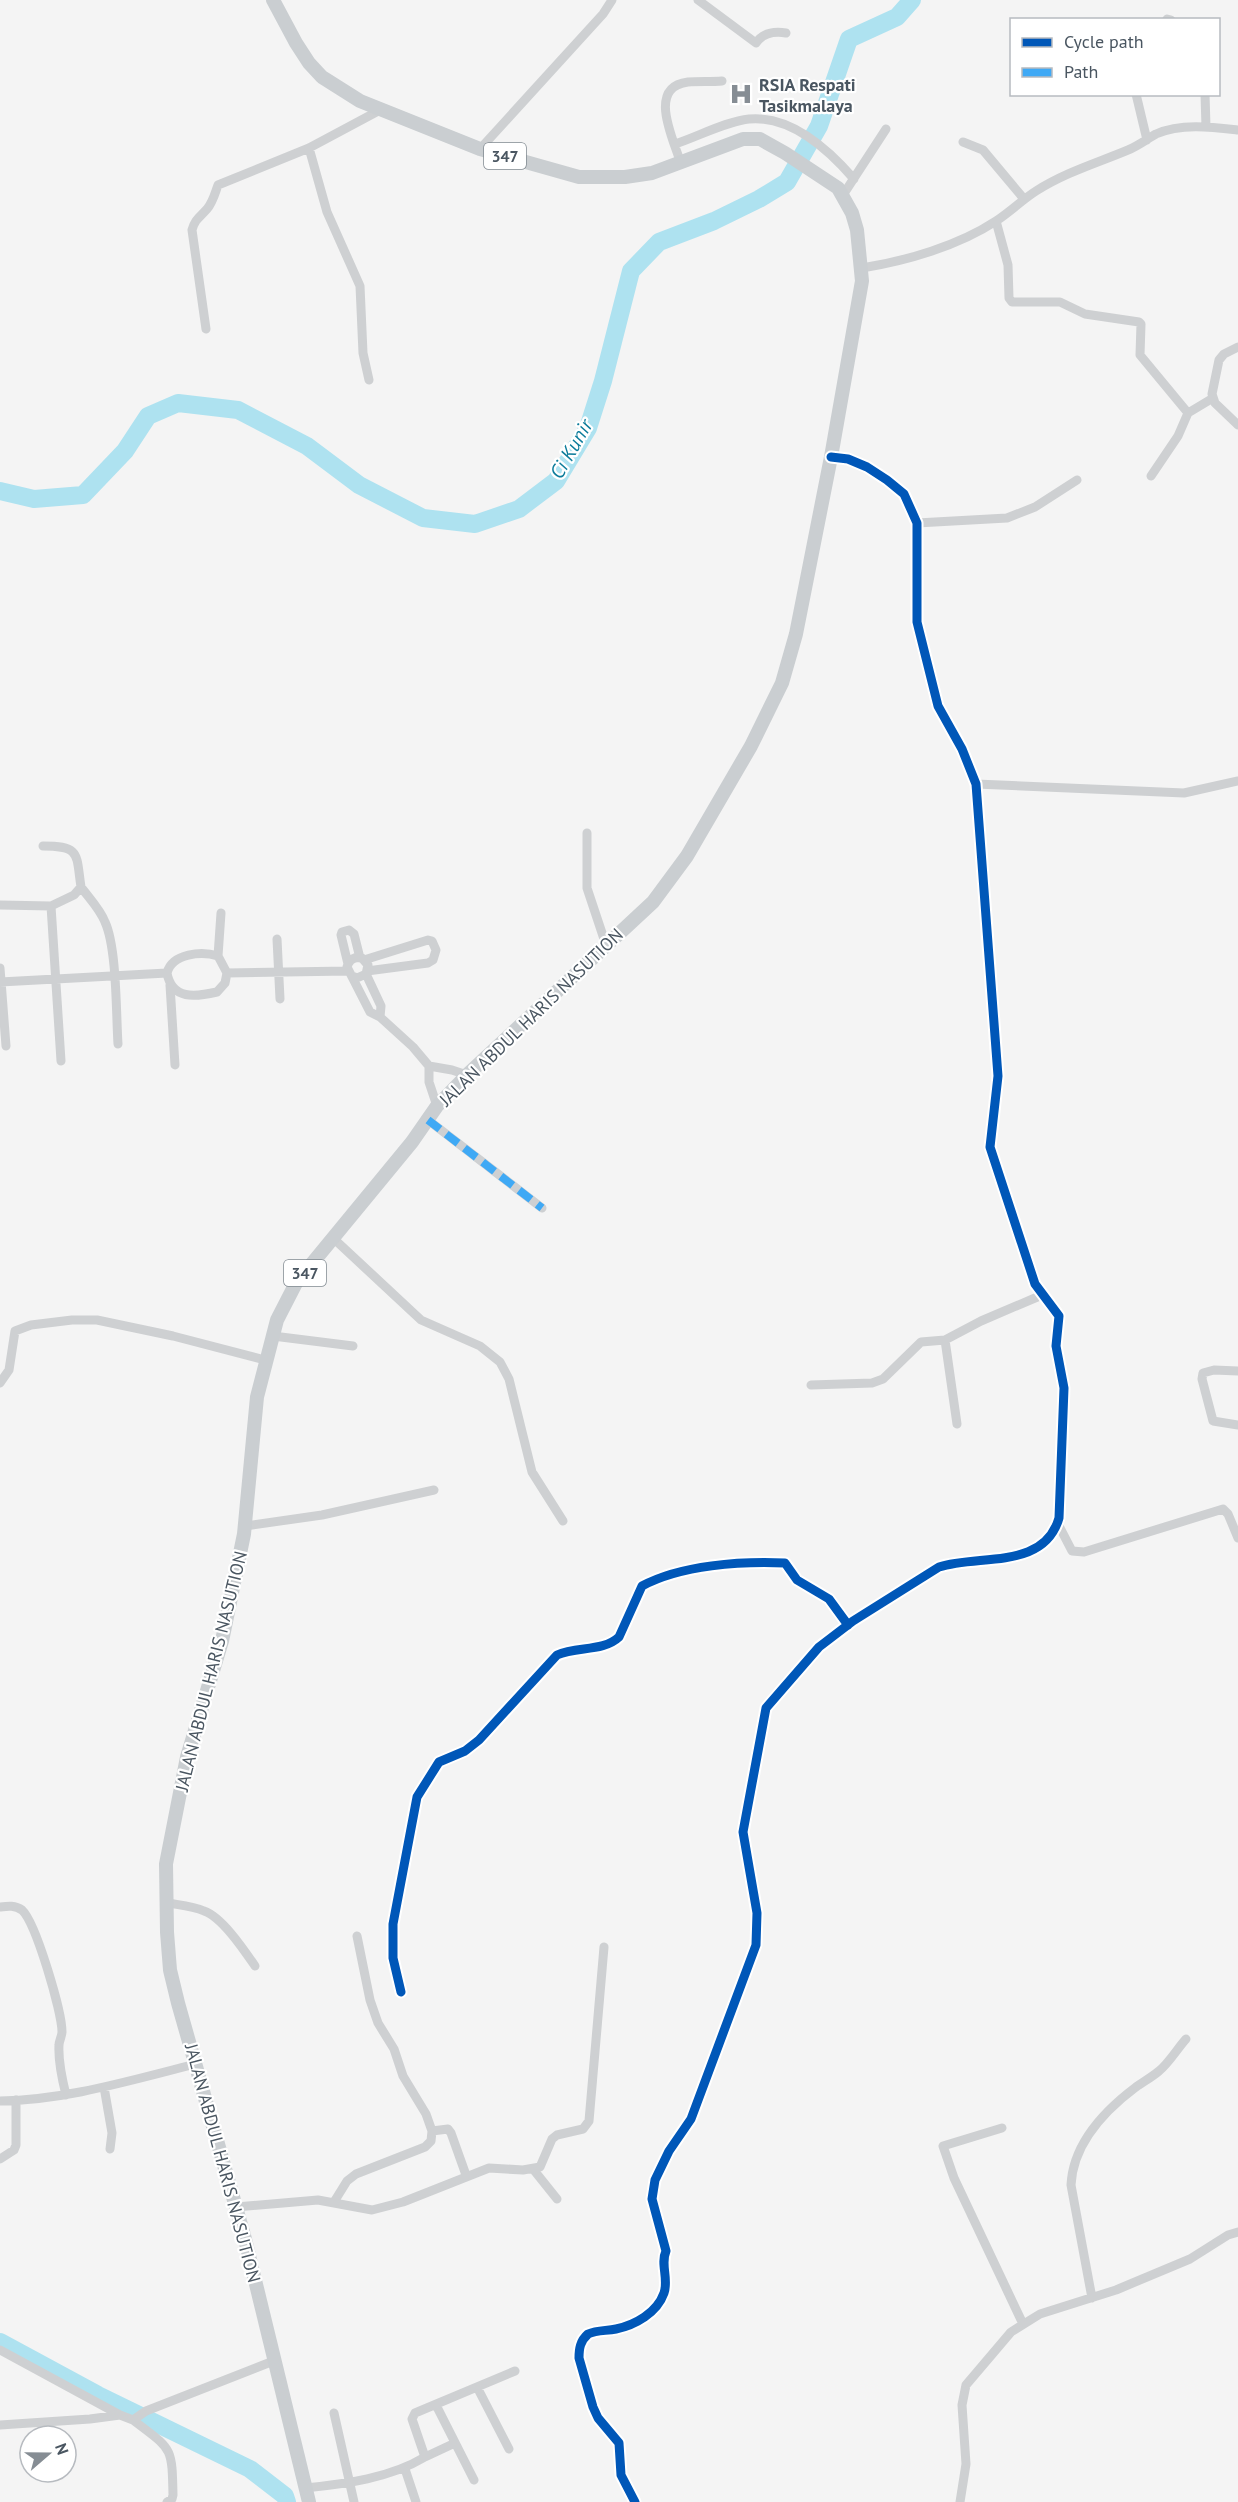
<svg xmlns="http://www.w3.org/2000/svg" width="1238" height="2502" viewBox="0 0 1238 2502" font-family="'PT Sans',sans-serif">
<rect width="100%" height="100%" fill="#f4f4f4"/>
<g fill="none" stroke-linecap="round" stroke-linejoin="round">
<path stroke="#aee2f0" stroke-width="18" d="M0,491L34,499L83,495L125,451L148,416L178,403L238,410L307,446L359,485L423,518L475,524L519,509L556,481L588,428L603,381L631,271L659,242L714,221L759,199L787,182L819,126L849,39L897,17L912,0
M0,2342L98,2395L250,2469L285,2496L287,2502"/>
<path stroke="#ced0d2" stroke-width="9" d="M698,0L756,43C763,33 774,31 786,33
M1167,19L1171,20
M1136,94L1147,140
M1205,94L1206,127
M963,142L983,150L1024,199
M675,144C697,137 727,121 749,119C791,115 829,150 854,179
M309,148L327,212L360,286L363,353L369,380
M480,149L603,14L612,0
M680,161C673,138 647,87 688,82C699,81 711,82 722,81
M843,195L886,129
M996,221L1008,265L1009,298L1012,302H1060L1085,314L1139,322L1141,324L1140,355L1188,413L1178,436L1151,476
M862,268C906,261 958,246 996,221C1010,212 1022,200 1036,191C1066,172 1097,163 1128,150C1138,146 1147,139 1156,134C1181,123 1212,127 1238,130
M206,329L192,230C195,219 200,217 207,209C213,202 215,193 218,185L309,148L382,109
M1238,347L1224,354L1219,360L1212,394L1215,403L1238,425
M1188,413L1213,398
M917,523L1007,518L1035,507L1077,480
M976,784L1184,793L1238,781
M587,833V888L606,945
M43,846C81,846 76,854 81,887L74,895L51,906
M81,887C89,898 100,909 105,922C117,948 116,1014 118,1044
M0,905L51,906L61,1061
M277,939L280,999
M218,956L221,913
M364,960L428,940L432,941L436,950L433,960L428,963L367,971
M348,964L341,935L342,932L349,930L354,934L360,958
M0,968L6,1046
M167,973C172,953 202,951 218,956L227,973
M366,974L381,1006L380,1017
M352,976L357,978L366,974L368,965L362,958C354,956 349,960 347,967L370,1012L380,1017L413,1047L429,1066V1082L437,1106
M0,982L167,973C172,1000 195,997 217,992L225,983L227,973L348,971
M170,985L175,1065
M429,1066L452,1070L467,1075
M428,1120L542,1208
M333,1238L421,1320L480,1346L500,1362L509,1379L532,1472L563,1521
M273,1336L353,1346
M945,1340L957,1424
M1238,1371L1214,1370L1203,1373L1202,1379L1213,1421L1238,1425
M0,1383L9,1370L15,1331L31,1325L72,1320H97L173,1336L265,1360
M811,1385L872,1383L883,1379L921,1342L945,1340L981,1321L1042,1295
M1058,1524L1072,1551L1084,1552L1223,1509L1228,1514L1238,1538
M245,1526L322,1515L434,1490
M168,1903C179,1905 193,1906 204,1911C222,1917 244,1950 255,1966
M0,1907C8,1906 15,1905 22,1910C36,1923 62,2012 62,2032C62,2036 59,2041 59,2045C58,2062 62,2079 66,2095
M357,1936L370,2000L378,2023L394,2049L403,2076L426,2114L432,2131L448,2129L451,2133L466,2175
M401,1992L393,1958V1924L417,1797L439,1762L465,1751L479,1740L557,1655C577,1646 603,1652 619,1637L642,1586C681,1565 741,1561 785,1563L797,1580L829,1599L848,1625
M104,2087L112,2133L110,2149
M0,2101C67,2100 131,2080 196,2064
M1002,2128L943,2146L954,2178L1023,2324
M0,2159L14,2150L16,2145V2100
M533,2169L557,2199
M334,2202L347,2181L356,2174L425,2147L431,2141L432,2131
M236,2207L318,2200L372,2210L403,2202L489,2168L523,2170L540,2167L552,2139L557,2135L583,2129L589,2121L604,1947
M1092,2298L1071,2185C1073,2144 1104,2111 1136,2087C1143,2082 1152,2077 1159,2071C1169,2063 1177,2049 1186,2039
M0,2350L120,2415
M477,2387L509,2449
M436,2405L474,2480
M334,2413L354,2502
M133,2420C172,2450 172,2445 173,2495L172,2499L167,2502
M0,2425L90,2419L120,2415L133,2420L146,2411L276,2360
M425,2457L455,2443
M405,2469L416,2502
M305,2488C346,2484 390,2478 425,2457L412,2419L415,2413L515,2371
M635,2502L621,2475L619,2443L598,2418L593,2407L579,2358C579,2349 580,2341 588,2334C597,2330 606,2331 616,2329C635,2325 657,2313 664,2293C669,2279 660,2264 666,2251L652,2199L655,2180L669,2151L691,2119L756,1945L757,1913L743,1832L766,1708L819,1647L853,1621L939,1567C980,1554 1044,1570 1059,1518L1064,1388L1056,1346L1059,1316L1035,1284L990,1147L998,1076L976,784L962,749L938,706L917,622V523L904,494L887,480L867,467L848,459L831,457
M960,2502L966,2464L962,2405L966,2385L1011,2332L1040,2314L1116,2290L1190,2259L1228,2235L1238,2232"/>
<path stroke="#caced1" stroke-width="14" d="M273,0L296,43L309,63L322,77L360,101L480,149L579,177H625L652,173L743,139H760L785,153L838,188L852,213L857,230L862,281L831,457L796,634L782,683L751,746L687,856L653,902L467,1075L437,1106L412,1142L296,1283L277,1320L257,1397L244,1534L222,1641L187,1757L166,1864L167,1932L170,1970L178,2003L245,2239L309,2502"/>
<path stroke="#3fa9f5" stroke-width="8" stroke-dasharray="15 8" stroke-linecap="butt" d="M428,1120L542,1208"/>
<g stroke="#fff" stroke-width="13">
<path id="cycleway" d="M401,1992L393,1958V1924L417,1797L439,1762L465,1751L479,1740L557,1655C577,1646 603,1652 619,1637L642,1586C681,1565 741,1561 785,1563L797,1580L829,1599L848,1625
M635,2502L621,2475L619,2443L598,2418L593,2407L579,2358C579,2349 580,2341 588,2334C597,2330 606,2331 616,2329C635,2325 657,2313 664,2293C669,2279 660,2264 666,2251L652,2199L655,2180L669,2151L691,2119L756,1945L757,1913L743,1832L766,1708L819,1647L853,1621L939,1567C980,1554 1044,1570 1059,1518L1064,1388L1056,1346L1059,1316L1035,1284L990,1147L998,1076L976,784L962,749L938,706L917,622V523L904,494L887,480L867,467L848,459L831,457"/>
</g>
<use href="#cycleway" stroke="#0057b8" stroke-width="9"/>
</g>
<defs>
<g id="hospital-bare" transform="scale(1.8)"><path d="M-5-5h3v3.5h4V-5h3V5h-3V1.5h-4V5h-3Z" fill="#868d94" stroke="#fff" stroke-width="2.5" paint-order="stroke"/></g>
</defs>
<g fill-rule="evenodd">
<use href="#hospital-bare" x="741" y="94"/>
</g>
<g text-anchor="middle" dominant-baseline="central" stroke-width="4.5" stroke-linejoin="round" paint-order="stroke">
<g fill="#fff" stroke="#808990" stroke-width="1.5">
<rect x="484" y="143" width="42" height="26" rx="4.5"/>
<rect x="284" y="1260" width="42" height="26" rx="4.5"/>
</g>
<g font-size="16" font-weight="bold" fill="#4a5661">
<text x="505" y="156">347</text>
<text x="305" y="1273">347</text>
</g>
<g font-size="18" font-weight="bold" fill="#4a5661" stroke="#fff" text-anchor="start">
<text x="759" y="84">RSIA Respati<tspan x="759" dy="21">Tasikmalaya</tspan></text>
</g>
<g font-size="18" fill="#4a5661" stroke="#fff">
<text transform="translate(531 1017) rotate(-44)">JALAN ABDUL HARIS NASUTION</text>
<text transform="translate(211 1671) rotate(-76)">JALAN ABDUL HARIS NASUTION</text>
<text transform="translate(223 2163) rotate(75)">JALAN ABDUL HARIS NASUTION</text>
</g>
<g font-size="20" font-style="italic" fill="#0c7c9b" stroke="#fff">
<text transform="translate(571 449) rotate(-60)">Ci Kunir</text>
</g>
</g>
<rect x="1010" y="18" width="210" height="78" fill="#ffffff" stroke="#b7bbc0" stroke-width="1.5"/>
<rect x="1022" y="38" width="30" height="9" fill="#0057b8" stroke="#b7bbc0" stroke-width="1.5"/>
<text x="1064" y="48" font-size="18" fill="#4a5661">Cycle path</text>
<rect x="1022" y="68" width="30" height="9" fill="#3fa9f5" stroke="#b7bbc0" stroke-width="1.5"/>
<text x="1064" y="78" font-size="18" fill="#4a5661">Path</text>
<g transform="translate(48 2454) rotate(70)"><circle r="28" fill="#ffffff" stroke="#b7bbc0" stroke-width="1.5"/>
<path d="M0-4.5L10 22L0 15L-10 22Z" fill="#868d94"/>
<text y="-9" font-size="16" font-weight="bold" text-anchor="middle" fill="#4a5661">N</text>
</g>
</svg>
